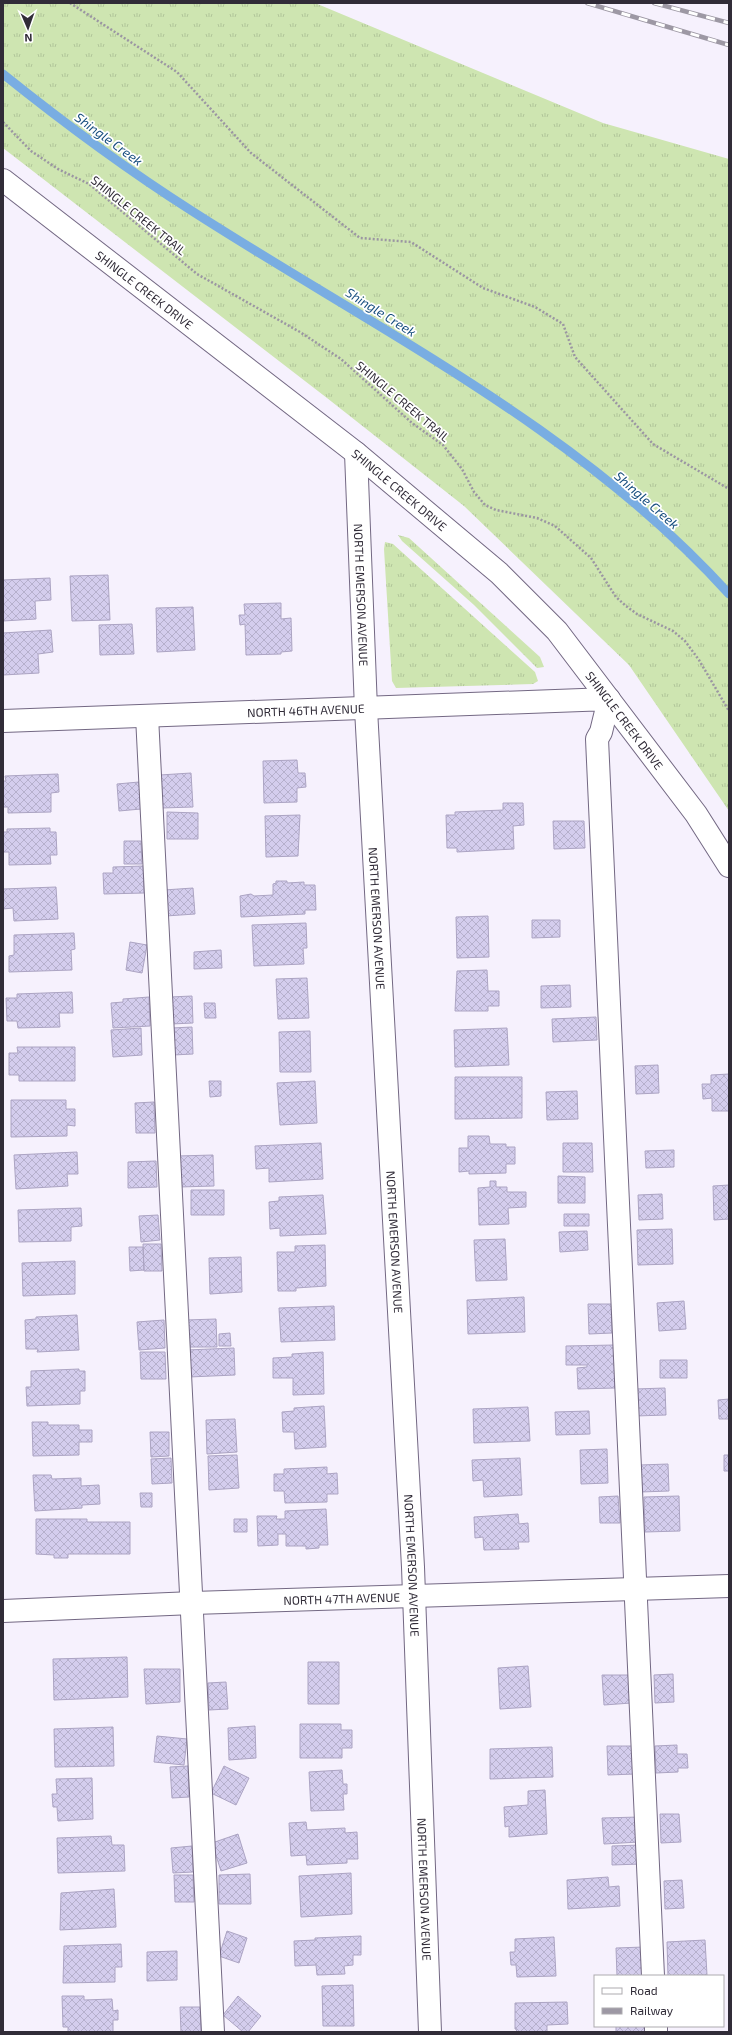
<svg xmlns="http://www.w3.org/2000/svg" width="732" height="2035" viewBox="0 0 732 2035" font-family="'Exo 2',sans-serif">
<defs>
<pattern id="grass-tufts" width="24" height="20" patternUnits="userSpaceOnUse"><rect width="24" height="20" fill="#cee5b1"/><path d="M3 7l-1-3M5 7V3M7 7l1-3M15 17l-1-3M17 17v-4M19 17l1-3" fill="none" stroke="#b1c599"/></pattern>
<pattern id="building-cross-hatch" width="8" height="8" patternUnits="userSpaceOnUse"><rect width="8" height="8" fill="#d4cded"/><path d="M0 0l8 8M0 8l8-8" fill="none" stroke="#b6b0cc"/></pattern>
</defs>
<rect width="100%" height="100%" fill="#f6f1fd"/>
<path fill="url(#grass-tufts)" d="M3,3H315L603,123L729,159V811L629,665L464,506L327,398L3,148Z
M398,535L409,538L540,657L544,667L537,668L474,605L402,541Z
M385,542L393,544L535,672L538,681L533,684L396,688L392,681L384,549Z"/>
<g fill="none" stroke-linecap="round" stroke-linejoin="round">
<path stroke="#79ade2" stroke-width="9" d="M3,74C64,123 126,169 192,211C377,330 580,429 729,594"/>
</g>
<path fill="url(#building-cross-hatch)" stroke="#aca4c3" d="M108,575L110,620L72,621L70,576Z
M50,578L51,600L35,601L36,619L3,621V580Z
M281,603V619L291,618L292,651L281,652V654L246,655L245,624L240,625L239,615H245L244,604Z
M193,607L195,650L157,652L156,608Z
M132,624L134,654L100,655L99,625Z
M51,630L53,652L38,654L39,673L3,675V633Z
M297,760L298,773H305L306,787L297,788V802L264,803L263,761Z
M191,773L193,807L162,808L160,775Z
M58,774L59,792L51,793V812L8,813V807H3V781H6L5,776Z
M139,782L141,809L119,811L117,784Z
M503,803H523L524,825L513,826L514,849L457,852V848H447L446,815H455V812L503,810Z
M167,812L198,813V839H167Z
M300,815L298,856L266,857L265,816Z
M553,821H584L585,848L554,849Z
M50,828V832H56L57,855H50L51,864L9,865V852H3V832H7V829Z
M124,841H141L142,864H124Z
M143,866L144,893L104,894L103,873H113V867Z
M276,881H287V883L304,882V885H315L316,910H305V914L241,917L240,896L251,894L254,896L273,895V884L276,883Z
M56,887L58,919L14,921L13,908L3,909V889Z
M193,888L195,914L166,916L164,890Z
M488,916L489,957L457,958L456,917Z
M532,920H560V937L532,938Z
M306,923L307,948H303L304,964L254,966L252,925Z
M74,933L75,949L71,950L72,970L9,972V956L14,955V935Z
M130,942L147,945L142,973L126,970Z
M221,950L222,968L194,969V952Z
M487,970L488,991H499V1006H488V1011H455L457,971Z
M307,978L309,1018L278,1019L276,979Z
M570,985L571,1007L541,1008V986Z
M72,992L73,1013H59L60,1027L18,1028L17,1021H7L6,998H17V994Z
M192,996L193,1023L171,1024L170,997Z
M149,997L150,1026L113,1028L111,1003L123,1002V999Z
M204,1003H215L216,1018H205Z
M596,1017L597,1040L553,1042L552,1019Z
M192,1027L193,1054L173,1055L172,1028Z
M141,1028L142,1055L113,1057L111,1030Z
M507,1028L509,1065L455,1067L454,1030Z
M310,1031L311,1072H280L279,1032Z
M17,1047H75V1081H19V1075H9V1053H18Z
M658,1065L659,1093L636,1094L635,1066Z
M729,1074V1111H712V1098L703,1099L702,1084H711V1075Z
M455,1077H522V1118L455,1119Z
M209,1081H221V1096L210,1097Z
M315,1081L317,1123L280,1125L277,1083Z
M577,1091L578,1119L547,1120L546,1092Z
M11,1100H66V1109H75V1126L67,1125V1136L11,1137Z
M154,1102L155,1133H136L135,1103Z
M468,1136H489L490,1144H506V1147H515V1164H506V1173L469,1174V1171L459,1172V1148H468Z
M321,1143L323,1179L269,1182V1168L256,1169L255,1146Z
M563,1143H592L593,1172H563Z
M674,1150V1167L646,1168L645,1151Z
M77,1152L78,1174H67L68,1186L16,1189L14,1155Z
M213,1155L214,1186L179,1187L178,1156Z
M156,1161L157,1187L128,1188V1162Z
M558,1176L585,1177V1203H558Z
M490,1181H496V1187H507V1192H526V1207L508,1208L509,1224L479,1225L478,1188L490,1187Z
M729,1185V1219L714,1220L713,1186Z
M191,1190H224V1215H191Z
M662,1194L663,1219L639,1220L638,1195Z
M323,1195L326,1234L280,1236V1228L270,1229L269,1202L279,1201V1197Z
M81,1208L82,1226L71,1227V1241L19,1242L18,1210Z
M564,1214H589V1226H564Z
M158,1215L160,1240L141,1242L139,1216Z
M672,1229L673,1264L638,1265L637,1230Z
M587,1231L588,1250L560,1252L559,1232Z
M505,1239L507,1280L476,1281L474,1240Z
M143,1244H161L162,1271H144Z
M325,1245L326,1286L296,1288V1291H278L277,1252H295V1246Z
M129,1247H143L144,1270L130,1271Z
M241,1257L242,1292L210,1294L209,1258Z
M75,1261V1294L23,1296L22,1263Z
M524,1297L525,1332L468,1334L467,1300Z
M684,1301L686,1329L659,1331L657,1303Z
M588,1304H611L612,1333L589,1334Z
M334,1306L335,1340L281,1342L279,1308Z
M77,1315L79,1350L37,1352L38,1349H26L25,1320L36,1319V1317Z
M216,1319L217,1347H187L186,1320Z
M164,1320L165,1348L139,1350L137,1322Z
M230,1333L231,1346H219V1334Z
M614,1345L615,1388L578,1389L577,1368L587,1367V1365H566V1346Z
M234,1348L235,1375L189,1377L187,1350Z
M140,1352H165L166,1379H141Z
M323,1352L324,1394L293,1395V1378H273V1358L292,1357V1354Z
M660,1360H687V1378H660Z
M79,1369V1371H85V1391H80V1404L27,1406L26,1387H31V1371Z
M665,1388L666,1415L636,1416L635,1389Z
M729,1399V1419H719L718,1400Z
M324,1406L326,1447L295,1449L294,1432H283L282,1412L294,1411V1408Z
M528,1407L530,1441L474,1443L473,1409Z
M589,1411L590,1434L556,1435L555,1412Z
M235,1419L237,1452L207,1454L206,1420Z
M32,1422H48V1425H79V1430H92V1442H79V1455L33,1456Z
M150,1432H169V1456L151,1457Z
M607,1449L608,1483L581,1484L580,1450Z
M237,1455L239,1488L209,1490L208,1456Z
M724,1455H729V1471H724Z
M171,1458L172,1483L152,1484L151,1459Z
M520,1458L522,1495L484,1497L483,1480L473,1481L472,1460Z
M668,1464L669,1491L641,1492L640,1465Z
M327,1467V1474L337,1473L338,1494H327V1502L285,1503L284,1491H274V1474H284V1469Z
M33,1475H51L52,1479L81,1478V1486L99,1485L100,1504L82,1505V1508L35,1511Z
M140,1493H152V1507H141Z
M618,1496L620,1523H600L599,1497Z
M679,1496L680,1531L645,1532L644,1497Z
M326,1509L328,1545H319V1548L306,1549V1546H286V1534H278V1545L258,1546L257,1516H277L276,1519H285V1511Z
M518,1514L519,1524L528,1523L529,1542H518L519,1549L484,1550L483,1537L475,1538L474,1517Z
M36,1519H87V1522H130V1554H68V1558H54V1555L36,1554Z
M234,1519H247V1532H234Z
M127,1657L128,1697L54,1700L53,1659Z
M308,1662H339V1704H308Z
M528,1666L531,1707L500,1709L498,1668Z
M144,1669H180V1702L146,1704Z
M673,1674L674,1702L655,1703L654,1675Z
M602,1675H630L631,1703L604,1705Z
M226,1682L228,1709L209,1710L208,1683Z
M300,1724H341V1730H352V1748H342V1758H300Z
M255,1726L256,1758L229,1760L228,1728Z
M113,1727L114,1766L55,1767L54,1729Z
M157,1736L187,1739L184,1765L154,1762Z
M677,1745V1754H687L688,1768H678V1772L656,1773L655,1746Z
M607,1746H634L635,1774L608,1775Z
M552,1747L553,1777L490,1779V1749Z
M188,1766L189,1797L172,1798L170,1767Z
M224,1766L249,1778L236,1805L211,1793Z
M342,1770L343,1784H347V1794H343L344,1810L311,1811L309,1772Z
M92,1778L93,1819L58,1821L57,1807H53L52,1794H57L56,1779Z
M545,1790L547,1834L509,1837V1826L505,1827L504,1807L528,1805V1791Z
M660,1814H679L681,1842L661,1843Z
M639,1817V1842L604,1844L602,1818Z
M306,1822L307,1830L345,1828V1833L357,1832L358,1859H347V1863L307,1865L306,1855L291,1856L289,1823Z
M238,1834L247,1863L221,1871L212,1843Z
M111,1836L112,1845H124L125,1871L58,1873L57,1838Z
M641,1845V1864L612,1865V1846Z
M192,1846L193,1872L173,1873L171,1848Z
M351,1873L352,1914L301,1917L299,1876Z
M250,1874L251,1904H219V1875Z
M174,1875H193L194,1902H175Z
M608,1877L609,1887L619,1886L620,1906L568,1909L567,1880Z
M682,1880L684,1908L665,1909L664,1881Z
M114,1889L116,1927L60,1930L61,1893Z
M227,1931L247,1938L239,1963L219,1956Z
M361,1936V1955H353V1965L344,1966L345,1974L317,1975L316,1965L295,1966L294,1941L315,1940V1938Z
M554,1937L556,1976L517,1977L516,1965H511L510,1952H515V1939Z
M705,1940L707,1975L668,1976L667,1942Z
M121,1944L122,1967H115V1982L63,1983L64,1946Z
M644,1947L645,1976H617L616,1948Z
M177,1951V1980L147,1981V1952Z
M353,1985L354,2026H323L322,1986Z
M62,1996H84V2000L112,1999L113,2011L118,2010V2020H113V2032H68V2027H63Z
M238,1996L261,2016L248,2032H243L223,2015Z
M567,2002L568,2024L547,2025V2032H517L516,2029H515V2003Z
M180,2007H200L201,2032H181Z
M616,2026H650V2032H616Z"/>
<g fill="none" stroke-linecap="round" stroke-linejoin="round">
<g stroke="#736883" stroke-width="24">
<g id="minor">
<path id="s1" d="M3,180L356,453L499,573L557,631L696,814L729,866"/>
<path id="s2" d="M356,453L366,709L413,1567L430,2032"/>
<path d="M147,716L213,2032"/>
<path id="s3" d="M3,721L609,699L601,732L597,739L653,1976"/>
<path id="s4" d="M3,1611L193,1603L729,1586"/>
<path d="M656,2026V2032"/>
</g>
</g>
<path stroke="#9b96a2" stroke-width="2.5" stroke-dasharray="2 2" stroke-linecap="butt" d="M70,3L177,72L251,153L360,238L411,242L483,288L535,307L563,324L575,357L653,444L729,489
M3,122L31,151L58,169L89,184L197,274L300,332L341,359L412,423L443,445L462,469L474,492L485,505L496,510L537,518L555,526L591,558L616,597L626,606L637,614L673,631L685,641L699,660L729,711"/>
<use href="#minor" stroke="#fff" stroke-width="22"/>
<g stroke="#9d98a4" stroke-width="4.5">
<path id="rail" d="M587,3L729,45
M654,3L729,23"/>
</g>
<use href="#rail" stroke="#fff" stroke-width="3" stroke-dasharray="9" stroke-linecap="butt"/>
</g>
<g text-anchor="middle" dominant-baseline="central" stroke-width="3.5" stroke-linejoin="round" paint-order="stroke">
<g font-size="12" fill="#312c38" stroke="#fff">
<text transform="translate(139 215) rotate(39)">SHINGLE CREEK TRAIL</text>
<text stroke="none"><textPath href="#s1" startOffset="179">SHINGLE CREEK DRIVE</textPath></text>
<text transform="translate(403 401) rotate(40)">SHINGLE CREEK TRAIL</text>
<text stroke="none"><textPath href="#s1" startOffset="503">SHINGLE CREEK DRIVE</textPath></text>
<text stroke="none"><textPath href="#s2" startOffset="142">NORTH EMERSON AVENUE</textPath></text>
<text stroke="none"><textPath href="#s3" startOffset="303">NORTH 46TH AVENUE</textPath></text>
<text stroke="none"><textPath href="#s1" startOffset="827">SHINGLE CREEK DRIVE</textPath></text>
<text stroke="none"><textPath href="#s2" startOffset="466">NORTH EMERSON AVENUE</textPath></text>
<text stroke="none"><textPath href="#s2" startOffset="790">NORTH EMERSON AVENUE</textPath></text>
<text stroke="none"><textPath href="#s2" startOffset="1114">NORTH EMERSON AVENUE</textPath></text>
<text stroke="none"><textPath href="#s4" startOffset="339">NORTH 47TH AVENUE</textPath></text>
<text stroke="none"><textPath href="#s2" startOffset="1438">NORTH EMERSON AVENUE</textPath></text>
</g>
<g font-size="13" font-style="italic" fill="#164d7e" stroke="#fff">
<text transform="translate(109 139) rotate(36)">Shingle Creek</text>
<text transform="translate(381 312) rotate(32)">Shingle Creek</text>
<text transform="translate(647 500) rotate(41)">Shingle Creek</text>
</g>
</g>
<rect width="732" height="2035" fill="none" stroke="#312c38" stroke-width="8"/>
<rect x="594" y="1975" width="130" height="52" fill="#ffffff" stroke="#adabaf"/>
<rect x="602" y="1988" width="20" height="6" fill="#ffffff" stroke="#adabaf"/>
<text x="630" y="1995" font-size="12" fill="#312c38">Road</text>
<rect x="602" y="2008" width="20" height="6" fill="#9d98a4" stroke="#adabaf"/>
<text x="630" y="2015" font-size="12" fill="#312c38">Railway</text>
<g transform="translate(28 28) rotate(178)" stroke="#ffffff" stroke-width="3" paint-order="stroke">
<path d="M0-3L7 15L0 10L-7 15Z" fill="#312c38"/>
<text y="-6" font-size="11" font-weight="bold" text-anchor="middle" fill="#312c38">N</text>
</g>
</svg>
